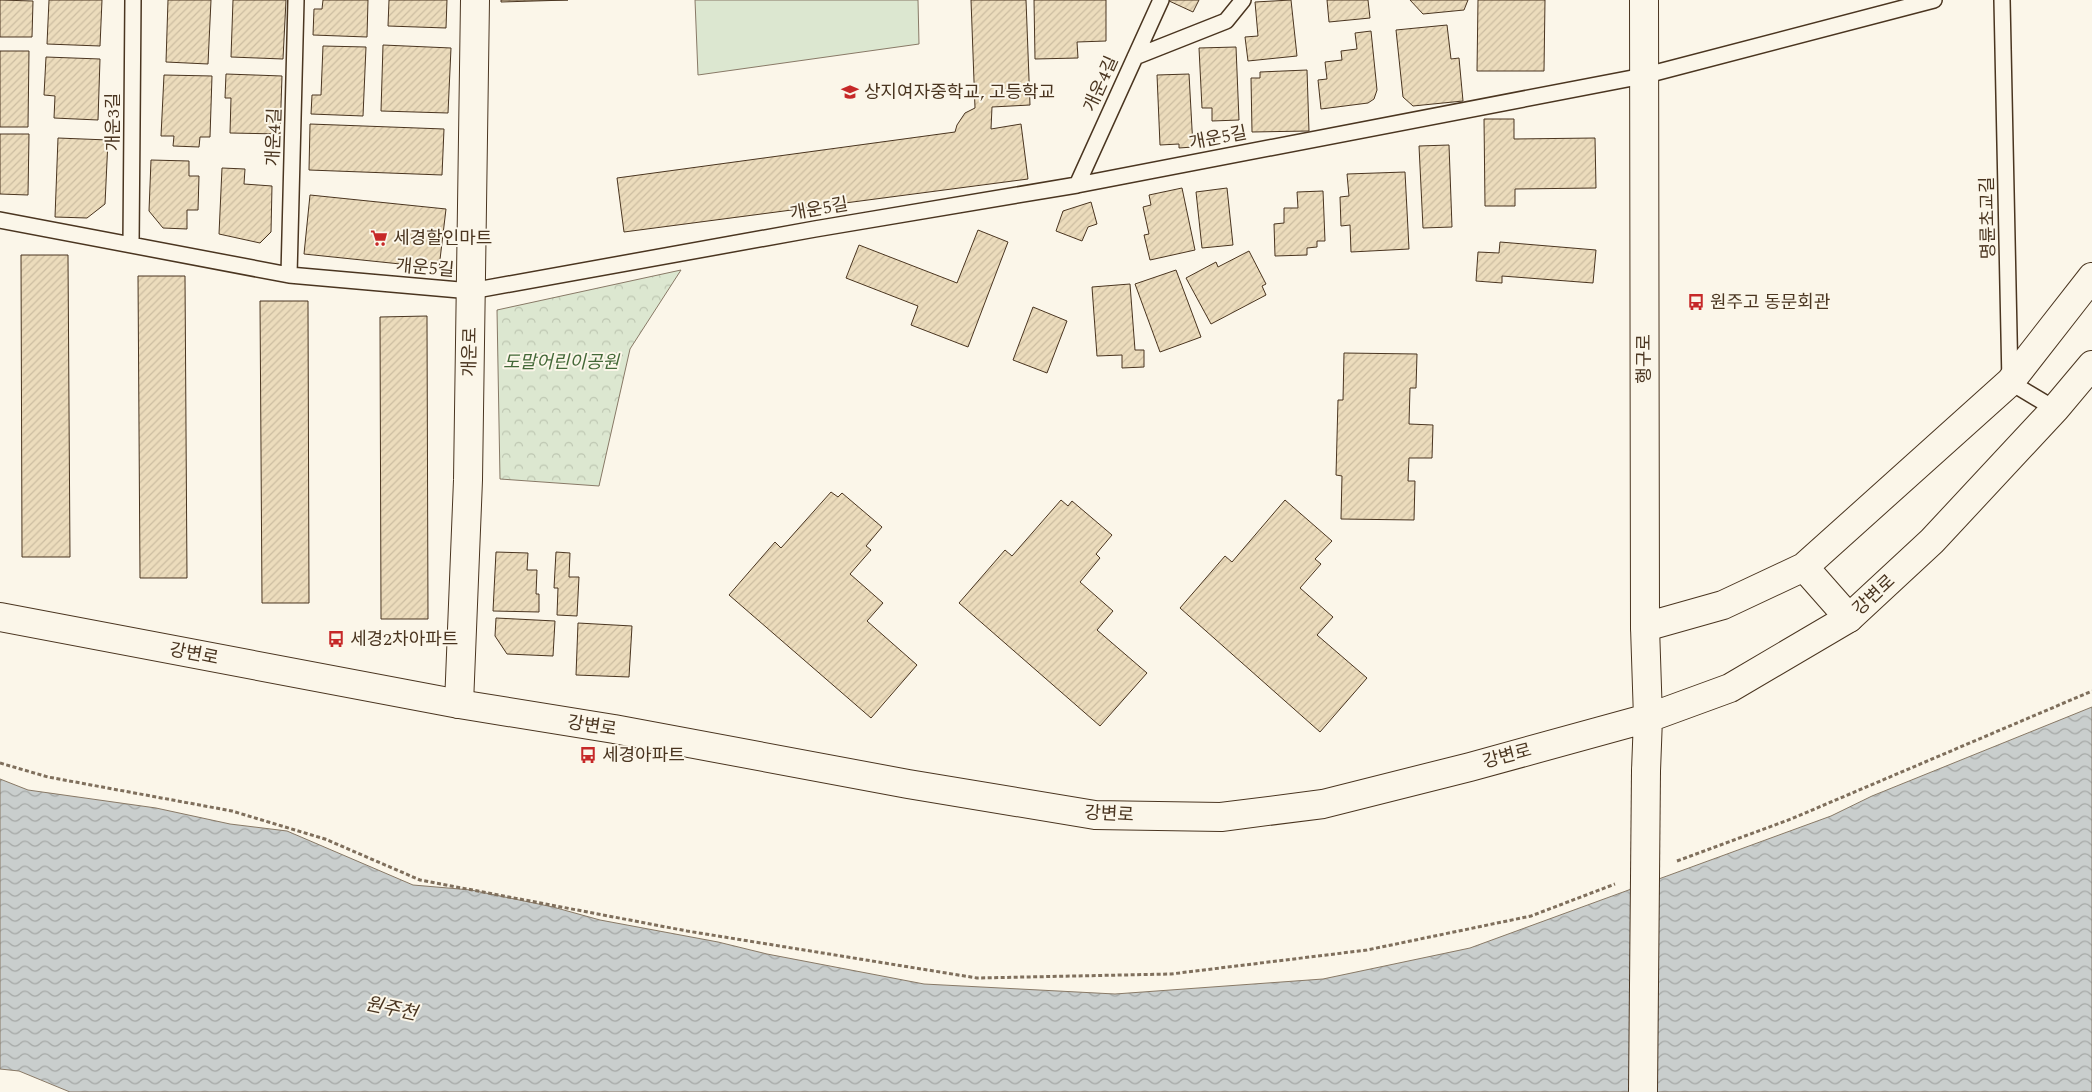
<svg xmlns="http://www.w3.org/2000/svg" width="2092" height="1092" viewBox="0 0 2092 1092" font-family="Spectral,'Noto Sans KR',serif">
<defs>
<pattern id="park-crowns" width="20" height="18" patternUnits="userSpaceOnUse" patternTransform="scale(1.25)"><rect width="20" height="18" fill="#dce7d0"/><path d="M2 6a3 3 0 1 1 6 0M12 15a3 3 0 1 1 6 0" fill="none" stroke="#bec7b2"/></pattern>
<pattern id="water-waves" width="16" height="10" patternUnits="userSpaceOnUse" patternTransform="scale(1.25)"><rect width="16" height="10" fill="#c9cecd"/><path d="M0 5q4-4 8 0t8 0" fill="none" stroke="#a5a8a6"/></pattern>
<pattern id="building-hatch" width="6" height="6" patternUnits="userSpaceOnUse" patternTransform="scale(1.25)"><rect width="6" height="6" fill="#ecdcbc"/><path d="M-1 1l2-2M0 6l6-6M5 7l2-2" fill="none" stroke="#ccbda1"/></pattern>
</defs>
<rect width="100%" height="100%" fill="#fbf6e9"/>
<path fill="url(#park-crowns)" stroke="#887966" d="M681,270L630,349L599,486L500,479L497,310Z"/>
<path fill="#dce7d0" stroke="#887966" d="M695,0H918L919,44L698,75Z"/>
<path fill="url(#water-waves)" stroke="#887966" d="M2092,707V1092H70L19,1071L0,1069V779L28,790L156,808L230,824L287,831L413,885L471,890L553,907L600,920L718,942L767,954L924,984L1115,994L1323,979L1470,948L1831,816L1872,796Z"/>
<path fill="url(#building-hatch)" stroke="#4a3520" d="M0,0L33,1L32,37H0Z
M49,0H102L100,46L47,44Z
M168,0H211L208,64L166,62Z
M233,0H286L283,59L231,57Z
M323,0H368L367,37L313,35L314,9H322Z
M389,0H447L446,28L388,26Z
M501,0H568L501,2Z
M971,0H1026L1030,105L992,107L991,129L1021,124L1028,179L624,232L617,178L955,132L957,125L965,113L975,108Z
M1034,0H1106V41L1077,42L1078,58L1035,59Z
M1167,0H1199L1193,12Z
M1291,0L1297,56L1248,61L1245,37L1258,36L1255,2Z
M1327,0H1368L1370,18L1329,22Z
M1410,0H1468L1464,10L1423,14Z
M1478,0H1545L1544,71H1477Z
M1447,25L1451,59L1459,58L1463,101L1413,106L1403,97L1396,30Z
M1371,31L1377,90L1374,99L1368,103L1321,109L1318,80L1327,79L1325,62L1342,60L1341,51L1357,49L1355,33Z
M383,45L451,48L448,113L381,111Z
M323,46L366,47L363,116L311,114L312,95H321Z
M1236,47L1239,120L1212,121V108H1202L1199,48Z
M0,51H29L28,127H0Z
M46,57L100,59L98,120L54,118L55,96L44,95Z
M1307,70L1309,131L1252,132L1251,78H1260V72Z
M226,74L282,76L280,134L230,133L231,98H225Z
M1189,74L1193,147L1179,148V144L1160,145L1157,75Z
M164,75L212,76L210,137H200L199,147L173,146L174,136H161Z
M1484,119H1514V139L1595,138L1596,188L1515,189V206H1485Z
M310,124L444,129L442,175L309,170Z
M0,134H29L28,195L0,194Z
M58,138L108,140L105,204L87,218L55,217Z
M1449,145L1452,227L1423,228L1419,146Z
M151,160L189,161V176H199L198,210H187V229L163,228L149,211Z
M222,168L245,169L244,184L272,186L271,232L260,243L219,234Z
M1405,172L1409,249L1351,252L1350,225L1341,226L1340,197L1349,196L1347,174Z
M1182,188L1195,250L1150,260L1144,235L1149,234L1143,207L1151,205L1149,195Z
M1227,188L1233,245L1202,248L1196,192Z
M1323,191L1325,241H1317V247L1307,248V255L1275,256L1274,224L1284,223V208H1298L1297,192Z
M310,195L446,209L439,268L304,254Z
M1091,202L1097,224L1088,227L1082,241L1056,231L1063,211Z
M978,230L1008,242L968,347L911,325L918,306L846,278L859,245L957,283Z
M1500,242L1596,250L1593,283L1502,276V283L1476,281L1478,252L1499,253Z
M1249,251L1266,284L1262,286L1266,295L1211,324L1186,278L1216,262L1218,267Z
M21,255H68L70,557H22Z
M1176,270L1201,337L1160,352L1135,284Z
M138,276H185L187,578H140Z
M1130,284L1135,350H1144V367L1122,368V355L1097,356L1092,287Z
M260,301H308L309,603H262Z
M1033,307L1067,321L1047,373L1013,360Z
M427,316L428,619H381L380,317Z
M1344,353L1417,354L1416,388H1410L1409,424L1433,425L1432,458H1409L1408,481H1415L1414,520L1341,519L1342,476L1336,475L1338,400H1343Z
M831,492L838,497L842,493L882,527L866,546L871,550L850,574L883,603L867,621L917,665L871,718L729,595L775,542L781,548Z
M1061,500L1068,506L1072,501L1112,535L1096,554L1100,558L1080,582L1113,611L1097,630L1147,673L1100,726L959,603L1005,550L1012,556Z
M1285,500L1332,541L1315,559L1321,564L1300,588L1333,617L1317,635L1367,678L1320,732L1180,608L1225,556L1232,562Z
M496,552L528,553L527,570H537L536,594H539V612L493,611Z
M556,552L570,553L569,577H579L577,616L557,615L558,588H554Z
M496,618L555,621L553,656L507,654L495,636Z
M578,623L632,626L629,677L576,675Z"/>
<g fill="none" stroke-linecap="round" stroke-linejoin="round">
<g stroke="#4a3520" stroke-width="18">
<path id="service" d="M2002,0L2010,382L2055,409
M1135,57L1226,21L1243,0
M1077,185L1161,0
M0,220L289,275L471,291L815,229L1077,185L1643,76L1934,0
M131,245L133,0
M289,275L296,0"/>
</g>
<g stroke="#4a3520" stroke-width="30">
<path id="minor" d="M1804,567L1849,618
M1645,627L1723,605L1804,567L2010,382L2092,277
M459,704L468,480L475,0"/>
</g>
<g stroke="#4a3520" stroke-width="30">
<path id="tertiary" d="M1644,0L1645,627L1648,718L1646,771
M0,617L459,704L614,729L908,784L1095,815L1221,817L1323,804L1470,767L1648,718L1730,688L1849,618L1932,541L2055,409L2092,365"/>
</g>
<path stroke="#7f6f5c" stroke-width="3" stroke-dasharray="4 2.5" stroke-linecap="butt" d="M0,763L48,777L232,811L325,839L420,880L687,931L977,978L1171,974L1367,950L1531,916L1615,884
M1677,861L1791,819L2092,691"/>
<use href="#service" stroke="#fbf6e9" stroke-width="15"/>
<use href="#minor" stroke="#fbf6e9" stroke-width="28"/>
<use href="#tertiary" stroke="#fbf6e9" stroke-width="28"/>
<g stroke="#4a3520" stroke-width="30" stroke-linecap="butt">
<path id="tertiary-bridge" d="M1643,1092L1646,771"/>
</g>
<use href="#tertiary-bridge" stroke="#fbf6e9" stroke-width="28"/>
</g>
<defs>
<g id="school-bare" transform="scale(1.35)"><path d="M0-5L7-2L0 1L-7-2ZM-4 1L0 2.5L4 1V4Q0 6-4 4Z" fill="#c62828" stroke="#fbf6e9" stroke-width="2.5" paint-order="stroke"/></g>
<g id="supermarket-bare" transform="scale(1.35)"><path d="M-6-5.5h2.5l.6 2H6L4.5 2H-2.5L-4.4-4H-6ZM-1.5 3.2a1.3 1.3 0 1 0 .1 0ZM3 3.2a1.3 1.3 0 1 0 .1 0Z" fill="#c62828" stroke="#fbf6e9" stroke-width="2.5" paint-order="stroke"/></g>
<g id="bus-bare" transform="scale(1.35)"><path d="M-5-6H5V4H4V6H2V4H-2V6H-4V4H-5ZM-3.5-4V0h7V-4ZM-3.5 1.2v1.5H-2V1.2ZM2 1.2v1.5H3.5V1.2Z" fill="#c62828" stroke="#fbf6e9" stroke-width="2.5" paint-order="stroke"/></g>
</defs>
<g fill-rule="evenodd">
<use href="#school-bare" x="850" y="92"/>
<use href="#supermarket-bare" x="379" y="238"/>
<use href="#bus-bare" x="1696" y="302"/>
<use href="#bus-bare" x="336" y="639"/>
<use href="#bus-bare" x="588" y="755"/>
</g>
<g text-anchor="middle" dominant-baseline="central" stroke-width="4" stroke-linejoin="round" paint-order="stroke">
<g font-size="18" fill="#4a3520" stroke="#fbf6e9">
<text transform="translate(1101 84) rotate(-66)">개운4길</text>
<text transform="translate(113 122) rotate(-90)">개운3길</text>
<text transform="translate(274 137) rotate(-88)">개운4길</text>
<text transform="translate(1218 138) rotate(-11)">개운5길</text>
<text transform="translate(819 209) rotate(-10)">개운5길</text>
<text transform="translate(1988 218) rotate(-91)">명륜초교길</text>
<text transform="translate(425 268) rotate(5)">개운5길</text>
<text transform="translate(470 352) rotate(-89)">개운로</text>
<text transform="translate(1644 359) rotate(-90)">행구로</text>
<text transform="translate(1874 595) rotate(-43)">강변로</text>
<text transform="translate(194 654) rotate(11)">강변로</text>
<text transform="translate(592 726) rotate(9)">강변로</text>
<text transform="translate(1507 756) rotate(-15)">강변로</text>
<text transform="translate(1109 814) rotate(3)">강변로</text>
</g>
<g font-size="18" fill="#4a3520" stroke="#fbf6e9" text-anchor="start">
<text x="864" y="92">상지여자중학교, 고등학교</text>
<text x="393" y="238">세경할인마트</text>
<text x="1710" y="302">원주고 동문회관</text>
<text x="350" y="639">세경2차아파트</text>
<text x="602" y="755">세경아파트</text>
</g>
<g font-size="18" font-style="italic" fill="#436837" stroke="#fbf6e9">
<text x="561" y="362">도말어린이공원</text>
</g>
<g font-size="19" font-style="italic" fill="#4a3520" stroke="#fbf6e9">
<text transform="translate(391 1009) rotate(12)">원주천</text>
</g>
</g>
</svg>
